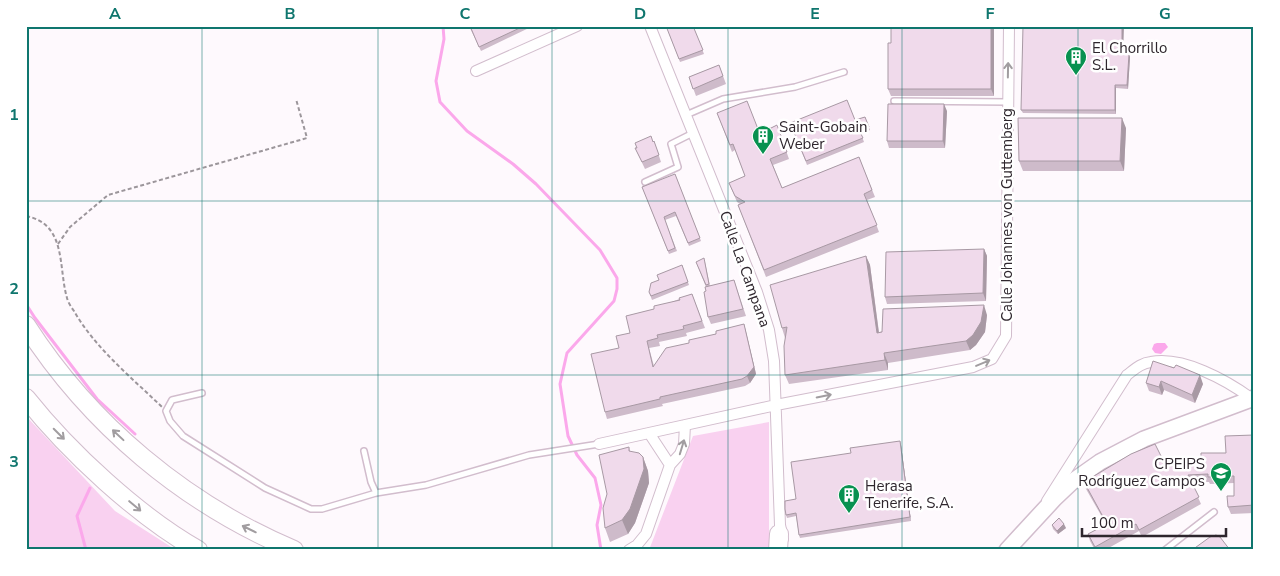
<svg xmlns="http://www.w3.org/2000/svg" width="1280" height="576" viewBox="0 0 1280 576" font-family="'Nunito Sans',sans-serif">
<rect width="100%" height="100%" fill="#fef9fd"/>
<path fill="#f9d1f0" d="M26,416L115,511L176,550H26Z
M769,422V550H649L693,436Z"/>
<path fill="#fba8eb" d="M1157,343H1165L1168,347L1161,354L1155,353L1152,349L1154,344Z"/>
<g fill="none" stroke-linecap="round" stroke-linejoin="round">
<path stroke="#fba8eb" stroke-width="3" d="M443,26L444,39L436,81L440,102L467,131L513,164L536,184L600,250L617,278V289L614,301L567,353L560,384L568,436L577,455L595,478L601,505L597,525L601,550
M26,304L35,318L97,399L135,434
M86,550L77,516L90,488"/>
<g stroke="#d2bdcd" stroke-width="8">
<path id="service" d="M894,101L1007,102
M686,115L723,99L795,87L844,72
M645,182L678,167L671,144L693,133
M202,393L172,400L166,411L170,421L183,436L265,488L311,509H322L376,493L426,485L529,455L599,444
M364,451L371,482L376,493
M1165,550L1214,512"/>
</g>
<g stroke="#d2bdcd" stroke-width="12">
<path id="minor" d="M650,26L757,292L769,330L774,361L780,525L783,539
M476,71L577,26
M649,433L670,465
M599,444L776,405L973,367L992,359L1006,336L1009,26
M1047,501L1127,375C1135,369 1141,363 1151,362C1183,356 1226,380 1251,398
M629,550L637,545L646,534L670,465L680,454L684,444L685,425"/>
</g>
<g stroke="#d2bdcd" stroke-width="18">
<path id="primary" d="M1007,550L1055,498L1073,481L1100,462L1144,439L1254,398"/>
</g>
<g stroke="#d2bdcd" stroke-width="20">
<path id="motorway" d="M26,325C90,425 185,504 294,550
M26,398C69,452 138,516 198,550
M778,550L779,534"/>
</g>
<path stroke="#9c969b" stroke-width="2" stroke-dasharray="4 2.5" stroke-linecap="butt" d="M26,216C67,224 58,267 67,298C68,302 71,307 74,311C95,348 131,377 162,407
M58,244L70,227L108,195L307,138L296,99"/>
<use href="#service" stroke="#fff" stroke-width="5"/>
<use href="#minor" stroke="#fff" stroke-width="10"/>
<use href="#primary" stroke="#fff" stroke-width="15"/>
<use href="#motorway" stroke="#fff" stroke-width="18"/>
</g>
<path fill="#cebbca" d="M469,26H533L481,51Z
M666,26H693L704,54L680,62Z
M891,26H994V96H891L888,89L891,43Z
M1123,54L1130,57L1128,89L1116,88V114L1023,113L1021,110Z
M719,65L726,84L696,96L689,77Z
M947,111L945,148H889L887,141Z
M717,113L758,129L767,130L777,125L789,159L773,165L782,188L859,157L875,197L867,200L879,232L766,277L738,205L740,204L737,202L729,183L745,176L735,150L732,152Z
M865,117L870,130L861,134L864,142L807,165L790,123L855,120Z
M1126,128L1124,171H1023L1019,161Z
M654,141L661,162L645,169L635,148Z
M675,174L701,241L689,246L676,216L665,220L677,251L669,254L642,187Z
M984,249L987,256L986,301L887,304L885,297Z
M866,256L870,265L879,332L987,315L985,332L976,345L970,350L888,363V370L789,384L785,375V338L782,328Z
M696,262H705L710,286L734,280L746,316L711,324L708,317L706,287Z
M682,265L689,285L652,300L649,292L659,280Z
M692,294L705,328L686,333L687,336L659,342L660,346L649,348L654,366L689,343L744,324L746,332L756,374L750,383L745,386L662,404L663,406L607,419L605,412L619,348L630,333L654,309Z
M1153,361L1203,384L1195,403L1164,390L1162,395L1149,391L1146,383Z
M1254,435V513L1231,514L1228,507L1234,496V483L1210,484L1209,482H1191L1201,504L1142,537L1139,531L1105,550H1095L1090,541L1088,534L1106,524L1086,489L1084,482L1166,466L1201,464L1226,453Z
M900,441L901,445L911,521L800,538L799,535L796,516L787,518L786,515L851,453Z
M629,447L630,451L643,457L648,471L649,483L635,523L628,534L610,542L605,528Z
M1052,525L1066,528L1058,534L1053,529Z"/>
<path fill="#a899a4" d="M991,26H994V96L991,89Z
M1122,26H1124L1123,57L1122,54Z
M1129,54L1130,57L1128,89L1127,85Z
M1115,85L1116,88V114L1115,110Z
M944,104L947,111L945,148L943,141Z
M1122,118L1126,128L1124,171L1120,161Z
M984,249L987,256L986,301L983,293Z
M866,256L870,265L880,342L877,333Z
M984,305L987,315L985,332L976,345L970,350L966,341Z
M744,324L746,332L756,374L750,383L747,376Z
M884,353L888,363V370L885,360Z
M1200,375L1203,384L1195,403L1192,395Z
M1161,381L1164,390L1162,395L1159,387Z
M900,441L901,445L911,521L910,517Z
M643,457L648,471L649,483L635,523L628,534L622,520Z
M1064,524L1066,528L1058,534L1057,531Z"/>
<path fill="#f0daeb" stroke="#a899a4" d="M470,26H524L479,47Z
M666,26H693L703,50L679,59Z
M891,26H991V89H888V43H891Z
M1023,26H1122V54H1129L1127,85H1115V110H1021Z
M719,65L723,76L693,89L689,77Z
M847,100L855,120L865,117L869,127L859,130L863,138L806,161L790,123Z
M747,101L758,129L765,126L767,130L777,125L787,152L770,159L782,188L859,157L872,190L864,194L877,225L764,270L738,205L745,202L735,196L729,183L745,176L733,144L730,145L717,113Z
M888,104H944L943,141H887Z
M1018,118H1122L1120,161H1019Z
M651,136L653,142L654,141L659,155L642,162L635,148H637L635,143Z
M675,174L700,238L688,243L675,212L664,217L675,248L668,251L642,187Z
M984,249L983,293L885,297L886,252Z
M866,256L877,333L882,332L883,309L984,305L981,322L973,335L966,341L884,353L885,360L785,375L784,346L787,327L782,328L770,285Z
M704,258L709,284L706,285L696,262Z
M682,265L688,282L651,296L649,292L651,283L659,280L657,275Z
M734,280L743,309L708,317L704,292L706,291L705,287Z
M692,294L702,321L683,326L684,329L657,335L658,338L647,341L653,367L666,348L689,343V340L716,334V331L744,324L754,367L747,376L742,379L660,397V399L605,412L591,354L619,348L616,336L630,333L626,316L654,309V306L680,300L679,298Z
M1153,361L1174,368L1176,365L1200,375L1192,395L1161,381L1159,387L1146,383Z
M1254,435V505L1228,507L1227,496H1234V476L1208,477V474L1188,475L1199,497L1139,530L1136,524L1095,547L1088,534L1107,524L1084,482L1131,454L1155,444L1166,466L1201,464V453H1226L1225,436Z
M900,441L910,517L799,535L796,513L786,515L785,509V501L796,499L791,462L851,453L850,448Z
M629,447V451L639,453L643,457L644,469L630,509L622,520L605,528L603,508L607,494L599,455Z
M1059,518L1064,524L1057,531L1052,525Z
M1216,535L1220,537L1230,550H1192L1210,537Z"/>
<defs><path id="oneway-shaft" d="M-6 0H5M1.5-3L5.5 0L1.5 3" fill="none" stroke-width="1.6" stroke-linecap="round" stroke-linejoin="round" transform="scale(1.25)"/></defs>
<g stroke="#a19da0">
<use href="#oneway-shaft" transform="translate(1008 70) rotate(-89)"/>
<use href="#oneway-shaft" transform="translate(983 363) rotate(-23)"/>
<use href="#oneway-shaft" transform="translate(824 396) rotate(-11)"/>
<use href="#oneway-shaft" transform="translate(59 434) rotate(45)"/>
<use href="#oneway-shaft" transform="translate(118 435) rotate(-137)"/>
<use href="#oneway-shaft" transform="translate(682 447) rotate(-73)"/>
<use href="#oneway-shaft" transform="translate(135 506) rotate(40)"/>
<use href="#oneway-shaft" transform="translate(249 529) rotate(-154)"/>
</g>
<path fill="none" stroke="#0f766e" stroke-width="1" stroke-opacity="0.55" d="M202,26V550M378,26V550M552,26V550M728,26V550M902,26V550M1078,26V550M26,201H1254M26,375H1254"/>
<defs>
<g id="building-pin" transform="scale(1.125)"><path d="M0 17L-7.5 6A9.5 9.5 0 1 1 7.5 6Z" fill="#089150" stroke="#fff"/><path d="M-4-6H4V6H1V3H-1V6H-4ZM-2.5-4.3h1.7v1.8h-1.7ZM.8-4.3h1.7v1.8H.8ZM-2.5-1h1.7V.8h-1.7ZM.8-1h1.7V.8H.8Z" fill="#fff"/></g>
<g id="school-pin" transform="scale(1.125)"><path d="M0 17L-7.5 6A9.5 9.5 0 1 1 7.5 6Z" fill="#089150" stroke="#fff"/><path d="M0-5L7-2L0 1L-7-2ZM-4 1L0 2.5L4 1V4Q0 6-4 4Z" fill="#fff"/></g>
</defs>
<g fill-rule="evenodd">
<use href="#building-pin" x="1076" y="57"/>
<use href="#building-pin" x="763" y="136"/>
<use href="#school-pin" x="1221" y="473"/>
<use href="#building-pin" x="849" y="495"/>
</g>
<g text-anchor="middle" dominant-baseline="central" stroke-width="5" stroke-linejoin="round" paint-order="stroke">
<g font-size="15" fill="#2e262d" stroke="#fff" text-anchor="start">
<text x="1092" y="48">El Chorrillo<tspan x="1092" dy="17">S.L.</tspan></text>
<text x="779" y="127">Saint-Gobain<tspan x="779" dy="17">Weber</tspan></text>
<text x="1205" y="464" text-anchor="end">CPEIPS<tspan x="1205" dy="17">Rodríguez Campos</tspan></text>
<text x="865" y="486">Herasa<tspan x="865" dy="17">Tenerife, S.A.</tspan></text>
</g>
<g font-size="15" fill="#2e262d" stroke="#fff">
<text transform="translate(1007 215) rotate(-90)">Calle Johannes von Guttemberg</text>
<text transform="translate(745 269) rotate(70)">Calle La Campana</text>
</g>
</g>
<rect width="1280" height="576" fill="none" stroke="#ffffff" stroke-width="55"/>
<path d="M1082 528v8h144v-8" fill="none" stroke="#2e262d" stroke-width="2.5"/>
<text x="1090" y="528" font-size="15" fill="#2e262d" stroke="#ffffff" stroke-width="4" paint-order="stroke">100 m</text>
<rect x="28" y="28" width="1224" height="520" fill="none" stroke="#0f766e" stroke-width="2"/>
<g font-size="16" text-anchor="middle" font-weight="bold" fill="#0f766e">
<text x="115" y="19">A</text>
<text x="290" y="19">B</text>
<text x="465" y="19">C</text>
<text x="640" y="19">D</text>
<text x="815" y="19">E</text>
<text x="990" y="19">F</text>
<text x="1165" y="19">G</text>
<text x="14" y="120">1</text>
<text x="14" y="294">2</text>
<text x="14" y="467">3</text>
</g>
</svg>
